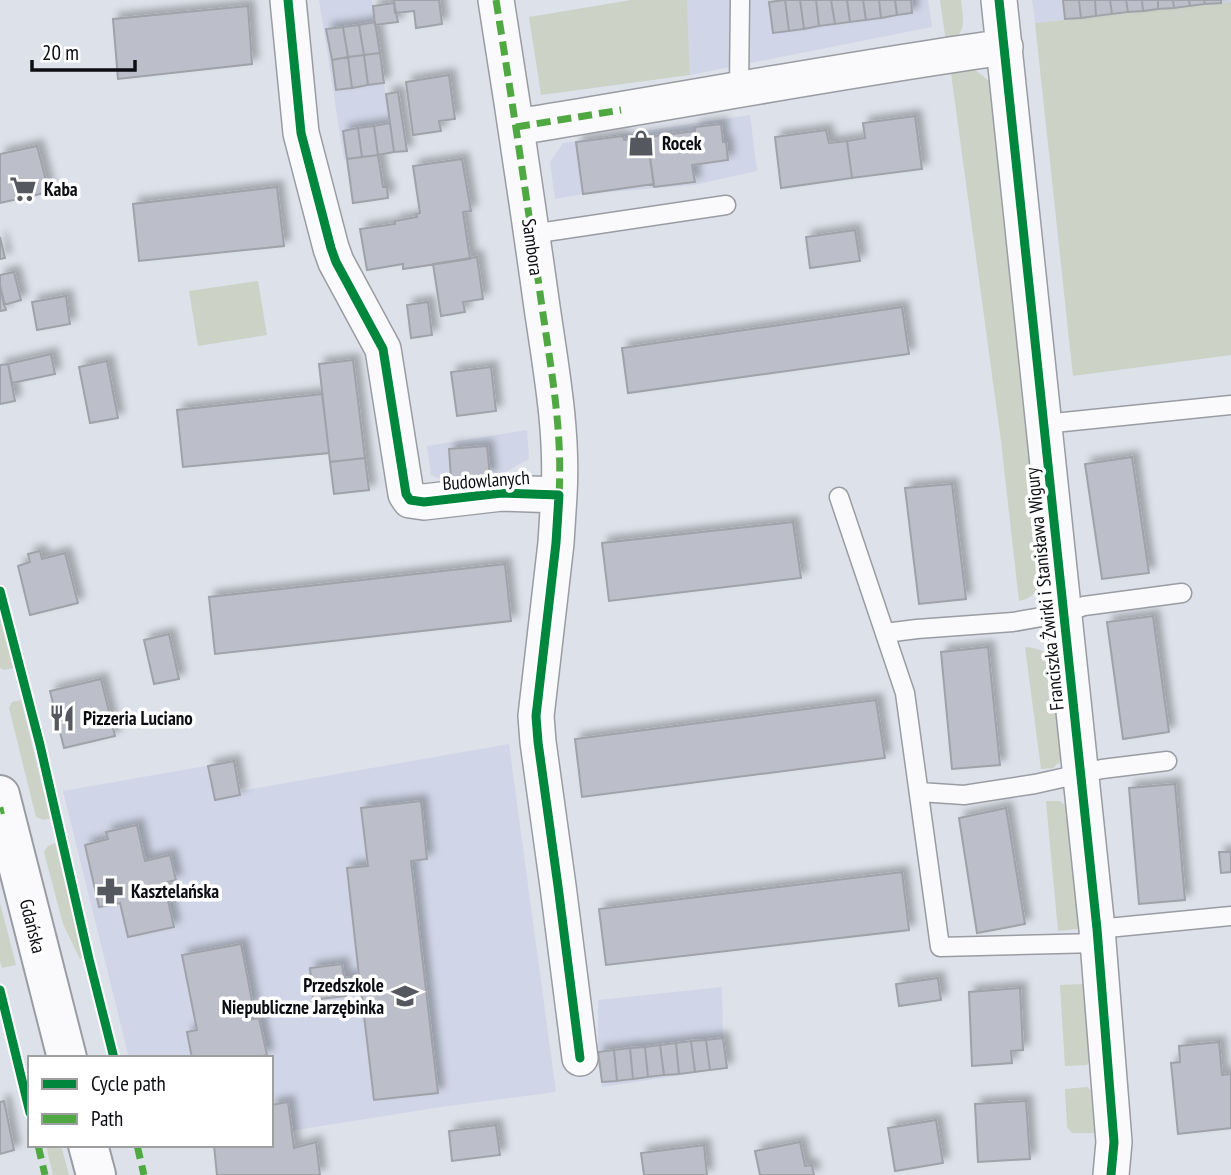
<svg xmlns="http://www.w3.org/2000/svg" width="1231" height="1175" viewBox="0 0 1231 1175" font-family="'PT Sans Narrow',sans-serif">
<defs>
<filter id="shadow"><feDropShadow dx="6" dy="-6" stdDeviation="3.5" flood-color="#0004"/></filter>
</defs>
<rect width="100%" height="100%" fill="#dde1ea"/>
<path fill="#d0d6e7" d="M319,0H372L394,152L344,160Z
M687,0H928L932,27L690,75Z
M1032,0H1231V2L1035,23Z
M750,115L757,171L694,185L583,194L555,199L550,162L563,143Z
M527,430L529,459L495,478L447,482L431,475L427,446Z
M509,744L556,1092L441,1107L271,1134V1058H129L63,791L234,761L240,791Z
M722,987L723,1038L727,1068L602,1087L598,1052V1000Z"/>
<path fill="#ccd2c6" d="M631,0H687L690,75L541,95L529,17Z
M940,0H961C963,18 968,36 946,42Z
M1231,2V355L1073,376L1035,23Z
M975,70L989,81L1043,578V585C1036,592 1030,599 1019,601L1001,441L951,73Z
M258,281L267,335L198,346L189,291Z
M0,618L13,668L4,670L0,668Z
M1025,647C1036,648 1043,650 1052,658L1062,760L1053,768L1041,769Z
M21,700L50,818L44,820L36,817L9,708L12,702Z
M1046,801H1060L1067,807L1078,929L1058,931Z
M55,843L84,958L80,959L63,924L44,852L48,846Z
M0,903L16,965L2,968L0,961Z
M1084,984L1090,1060L1087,1065L1065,1066L1060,985Z
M1087,1087L1092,1091L1096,1133H1072L1067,1127L1065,1089Z
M46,1145H61L69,1175H53Z"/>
<path fill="#bcbfc9" stroke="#a0a2a9" stroke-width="2" filter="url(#shadow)" d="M394,0H439L442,24L416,28L414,11L395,13Z
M785,0L789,31L773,33L769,2Z
M785,0H800L804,29L789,31Z
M800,0H816L819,26L804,29Z
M816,0H831L835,24L819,26Z
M831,0H847L850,22L835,24Z
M847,0H863L866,20L850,22Z
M863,0H879L881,18L866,20Z
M879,0H895L897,15L881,18Z
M895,0H911L912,13L897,15Z
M1063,0H1079L1081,18L1065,19Z
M1079,0H1095L1096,16L1081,18Z
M1095,0H1110L1112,14L1096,16Z
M1110,0H1126L1128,12L1112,14Z
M1126,0H1142L1143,11L1128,12Z
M1142,0H1158V9L1143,11Z
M1158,0H1173L1174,8L1158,9Z
M1173,0H1189L1190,6L1174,8Z
M1189,0H1204L1205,4L1190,6Z
M1204,0H1221V3L1205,4Z
M394,3L398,22L375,25L373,6Z
M248,6L252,64L118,79L113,19Z
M375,22L380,53L364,55L359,25Z
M359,25L364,55L348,57L343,27Z
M343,27L348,57L332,60L326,29Z
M380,53L384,83L368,85L364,55Z
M364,55L368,85L352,88L348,57Z
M348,57L352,88L336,90L332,60Z
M449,75L455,119L439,121L441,131L413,135L406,82Z
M398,92L407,151L394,152L386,94Z
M915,116L922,169L852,178L847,141L865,138L863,123Z
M390,123L394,152L378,155L374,126Z
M721,124L723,142H726L728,160L692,165L695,182L654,187L647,137L695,131V127Z
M374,126L378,155L362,157L358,128Z
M358,128L362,157L347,159L343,131Z
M826,130L829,143L847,141L852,178L781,188L775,137Z
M623,136L624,140L647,137L654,184L583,194L576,142Z
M37,146L49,192L0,203V154Z
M378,155L383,187H387L388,198L353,203L347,159Z
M462,159L471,211L463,212L470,259L403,269V264L367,270L360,229L395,224V221L417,217L416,214L420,213L413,166Z
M277,187L284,246L139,261L133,204Z
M855,230L860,261L810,268L806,237Z
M0,237L5,258L0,259Z
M477,257L483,299L463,302L465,312L441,316L433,264Z
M14,272L21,300L4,305L0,285V275Z
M0,285L6,310L0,311Z
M66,296L70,324L37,330L32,302Z
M428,302L432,335L411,338L407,305Z
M902,307L909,354L628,393L622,348Z
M51,354L55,374L12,383L8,364Z
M353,360L365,458L330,462L319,364Z
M107,361L118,418L90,423L79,367Z
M8,364L15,401L0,404V365Z
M491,367L496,411L457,416L451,372Z
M322,394L329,453L183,467L177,410Z
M487,446L490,476L451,479L449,449Z
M1132,457L1149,573L1102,579L1085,464Z
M365,458L369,490L334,494L330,462Z
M952,484L966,599L919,604L905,488Z
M793,522L801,578L609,601L602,543Z
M40,551L42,559L65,553L78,603L30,615L18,566L30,562L28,554Z
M505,564L511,621L215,654L209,597Z
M1153,616L1169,732L1123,739L1107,622Z
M169,634L179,679L154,684L144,640Z
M988,647L1000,765L952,769L941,652Z
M101,679L115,736L64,748L50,691Z
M876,700L885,758L582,797L575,739Z
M234,761L240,795L215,800L208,766Z
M1175,784L1185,900L1139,904L1129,788Z
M421,801L427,859L411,861L438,1093L374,1100L361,990L345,992L346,996L313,1000L310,968L342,964L344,978L359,976L347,868L368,866L361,808Z
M1006,808L1025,924L977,933L959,818Z
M137,825L145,861L170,855L176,880L164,883L174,927L128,937L120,903L99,907L85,845L108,839L106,832Z
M1219,852H1231V872L1221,873Z
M902,872L909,930L606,965L599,909Z
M241,944L253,1006L244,1008L246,1020L259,1018L267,1055L253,1058H192L187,1032L197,1030L182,955Z
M938,978L941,1000L899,1006L896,984Z
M1020,988L1023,1050L1011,1051L1012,1063L972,1066L969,992Z
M723,1038L727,1068L710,1070L706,1040Z
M706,1040L710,1070L695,1072L691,1041Z
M691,1041L695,1072L679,1074L676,1043Z
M1219,1042L1222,1075L1231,1074V1128L1178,1134L1171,1063L1180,1062L1179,1046Z
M676,1043L679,1074L664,1075L660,1045Z
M660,1045L664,1075L648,1077L645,1047Z
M645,1047L648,1077L633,1079L630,1048Z
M630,1048L633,1079L617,1081L614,1050Z
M614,1050L617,1081L602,1082L598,1052Z
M4,1101L14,1150L0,1154V1102Z
M1026,1101L1030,1159L978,1162L975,1104Z
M288,1102L294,1148L316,1142L320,1175H217L214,1145H271V1105Z
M936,1120L943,1163L895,1171L888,1128Z
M496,1125L500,1155L452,1161L449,1131Z
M800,1142L805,1166L812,1165L814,1175H760L755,1151Z
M704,1145L707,1175H644L641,1153Z"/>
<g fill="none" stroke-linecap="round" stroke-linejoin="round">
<g stroke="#999ca2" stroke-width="21">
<path id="lane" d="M739,89L740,0
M532,234L726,205
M1044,424L1231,405
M839,497L905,693L940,947L1098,943
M885,633L917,629L1013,622L1064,613L1084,606L1182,593
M919,792L964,795L1035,784L1102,769L1167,761
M1097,929L1231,916"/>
</g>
<g stroke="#999ca2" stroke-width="38">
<path id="street" d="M288,0L301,133L331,248L336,262L383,349L406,494L410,500L424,502L502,493L559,495L556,543L536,716L538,742L558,886L580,1058
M496,0C512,100 527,200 541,300C550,364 563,429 559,495
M999,0L1097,929L1114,1142L1111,1175
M516,127C679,101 841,70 1005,47"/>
</g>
<g stroke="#999ca2" stroke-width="42">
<path id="secondary" d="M0,795L67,1058
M88,1145L96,1175"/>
</g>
<use href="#lane" stroke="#fafafc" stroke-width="18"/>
<use href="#street" stroke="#fafafc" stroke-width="35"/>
<use href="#secondary" stroke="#fafafc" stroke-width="38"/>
<path stroke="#50a842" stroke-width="7" stroke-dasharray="14 7" stroke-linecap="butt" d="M496,0C512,100 527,200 541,300C550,364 563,429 559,495
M516,127L621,110
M0,811L4,810
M38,1145L45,1175
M137,1145L144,1175"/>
<g stroke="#fff" stroke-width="13">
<path id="cycleway" d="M288,0L301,133L331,248L336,262L383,349L406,494L410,500L424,502L502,493L559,495L556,543L536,716L538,742L558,886L580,1058
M999,0L1097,929L1114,1142L1111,1175
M0,591L40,745L89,959L114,1058
M0,990L30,1113"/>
</g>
<use href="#cycleway" stroke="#00873e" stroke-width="9"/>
</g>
<defs>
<g id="shop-bare" transform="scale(2.1)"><path d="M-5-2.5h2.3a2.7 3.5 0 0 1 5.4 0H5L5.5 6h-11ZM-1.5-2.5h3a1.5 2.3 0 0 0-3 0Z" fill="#55585e" stroke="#fff" stroke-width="2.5" paint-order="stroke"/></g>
<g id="supermarket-bare" transform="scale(2.1)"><path d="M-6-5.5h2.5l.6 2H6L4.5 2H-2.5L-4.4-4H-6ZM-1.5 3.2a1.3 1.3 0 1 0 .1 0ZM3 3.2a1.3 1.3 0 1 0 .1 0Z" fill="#55585e" stroke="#fff" stroke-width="2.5" paint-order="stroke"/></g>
<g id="restaurant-bare" transform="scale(2.1)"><path d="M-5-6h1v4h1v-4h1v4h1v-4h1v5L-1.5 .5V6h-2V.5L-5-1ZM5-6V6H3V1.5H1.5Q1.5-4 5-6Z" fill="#55585e" stroke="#fff" stroke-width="2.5" paint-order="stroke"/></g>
<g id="pharmacy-bare" transform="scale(2.1)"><path d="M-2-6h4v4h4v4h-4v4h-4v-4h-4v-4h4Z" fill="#55585e" stroke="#fff" stroke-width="2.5" paint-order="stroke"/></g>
<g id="school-bare" transform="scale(2.1)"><path d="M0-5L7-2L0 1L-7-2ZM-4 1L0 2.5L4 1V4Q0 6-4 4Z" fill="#55585e" stroke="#fff" stroke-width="2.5" paint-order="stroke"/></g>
</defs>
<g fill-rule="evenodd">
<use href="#shop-bare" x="641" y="143"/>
<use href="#supermarket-bare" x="23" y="189"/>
<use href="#restaurant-bare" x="62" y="718"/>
<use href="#pharmacy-bare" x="110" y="891"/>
<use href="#school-bare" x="405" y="996"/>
</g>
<g text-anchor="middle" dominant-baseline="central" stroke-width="7" stroke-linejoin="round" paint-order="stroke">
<g font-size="19" font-weight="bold" fill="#0c0e13" stroke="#fff" text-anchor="start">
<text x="662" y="143">Rocek</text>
<text x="44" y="189">Kaba</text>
<text x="83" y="718">Pizzeria Luciano</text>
<text x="131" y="891">Kasztelańska</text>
<text x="384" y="985" text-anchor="end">Przedszkole<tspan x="384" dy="22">Niepubliczne Jarzębinka</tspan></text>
</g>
<g font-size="19" fill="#0c0e13" stroke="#fff">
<text transform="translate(533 247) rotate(82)">Sambora</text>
<text transform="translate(486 480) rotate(-4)">Budowlanych</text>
<text transform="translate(1044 589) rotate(-96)">Franciszka Żwirki i Stanisława Wigury</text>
<text transform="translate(33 926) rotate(76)">Gdańska</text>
</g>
</g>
<rect x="28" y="1056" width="245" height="91" fill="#ffffff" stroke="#9e9fa1" stroke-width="2"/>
<rect x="42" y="1079" width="35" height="10" fill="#00873e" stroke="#9e9fa1" stroke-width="2"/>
<text x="91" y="1091" font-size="21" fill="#0c0e13">Cycle path</text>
<rect x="42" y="1114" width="35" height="10" fill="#50a842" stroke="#9e9fa1" stroke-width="2"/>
<text x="91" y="1126" font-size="21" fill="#0c0e13">Path</text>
<path d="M32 60v10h103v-10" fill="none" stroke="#0c0e13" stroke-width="3.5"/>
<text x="42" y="60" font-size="21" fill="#0c0e13" stroke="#ffffff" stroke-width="5" paint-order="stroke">20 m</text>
</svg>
